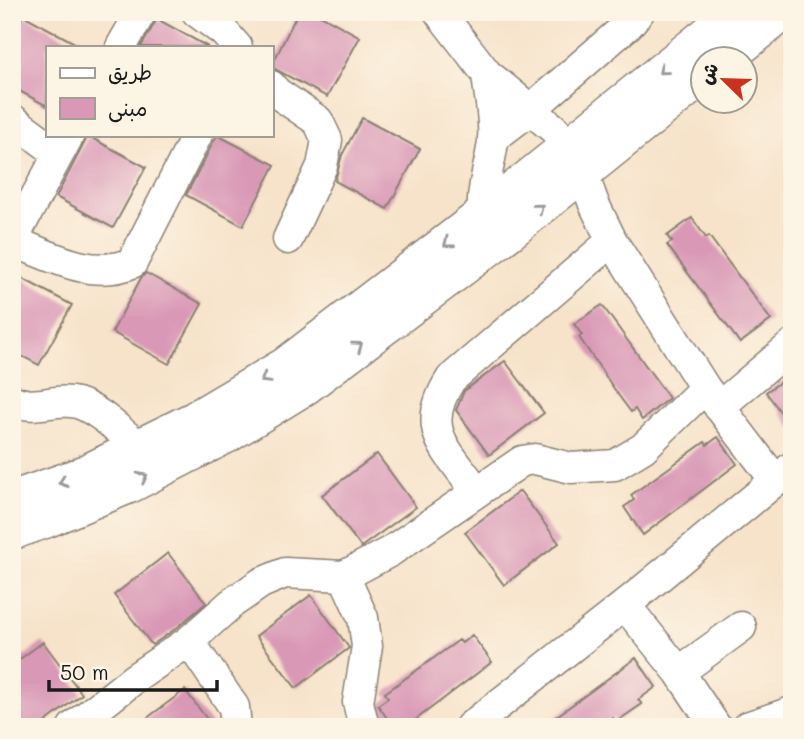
<svg xmlns="http://www.w3.org/2000/svg" width="804" height="739" viewBox="0 0 804 739" font-family="Mali,'Playpen Sans Arabic',sans-serif">
<rect width="100%" height="100%" fill="#fcf5e5"/>
<filter id="ink" filterUnits="userSpaceOnUse"><feTurbulence type="fractalNoise" baseFrequency=".0143" numOctaves="2"/><feDisplacementMap in="SourceGraphic" scale="14" xChannelSelector="R" yChannelSelector="G"/><feConvolveMatrix kernelMatrix="1 2 1 2 8 2 1 2 1" color-interpolation-filters="sRGB"/></filter>
<filter id="wash" filterUnits="userSpaceOnUse"><feTurbulence type="fractalNoise" baseFrequency=".00686" numOctaves="4" result="noise"/><feDisplacementMap in="SourceGraphic" scale="28" xChannelSelector="R" yChannelSelector="G"/><feGaussianBlur stdDeviation="1.57" result="paint"/><feColorMatrix in="noise" values="0 0 0 0 0 0 0 0 0 0 0 0 0 0 0 0 0 1.4 0 .05"/><feComposite in="paint" operator="in"/></filter>
<g filter="url(#wash)">
<rect width="100%" height="100%" fill="#f7e3ca"/>
<g id="blocks">
<path fill="#d998b6" d="M298,12H315L360,37L327,97L271,67Z
M23,15L82,47H47V106L12,87V36Z
M157,19L208,47H141Z
M362,118L420,149L387,209L335,181L342,155Z
M217,135L275,165L243,226L186,195Z
M88,136L146,167L113,228L56,197Z
M692,218L706,238L709,236L771,320L740,343L667,245L672,242L667,236Z
M12,273L72,305L39,365L12,351Z
M146,273L202,304L169,364L112,332L141,278Z
M602,305L669,398L642,420L635,409L631,412L619,396L579,337L582,335L574,324Z
M505,361L544,413L489,455L456,410L464,391Z
M792,374V428L766,392Z
M718,437L737,464L643,535L624,507L634,500L631,495L705,442L707,445Z
M377,454L416,507L361,547L322,495Z
M520,491L559,543L504,585L465,532Z
M168,553L206,603L178,627L152,645L114,595Z
M311,595L349,648L296,688L256,636Z
M472,635L492,662L406,727H393L378,705L388,698L385,693L459,640L462,643Z
M43,642L82,694L39,727H21L12,715V665Z
M636,658L656,687L638,700L642,704L616,722L613,718L602,727H542Z
M185,690L213,727H135L166,704Z"/>
</g>
</g>
<g filter="url(#ink)">
<use href="#blocks" fill-opacity="0" stroke="#8a8073" stroke-width="2"/>
<g fill="none" stroke-linecap="round" stroke-linejoin="round">
<g stroke="#8a8073" stroke-width="33">
<path id="minor" d="M197,12L224,32L237,47
M439,12L487,74L554,129L568,146L583,174L594,204L612,241L705,388L775,480
M121,47L141,12
M271,86L277,93L318,121L327,140L322,166L288,239
M12,119L58,153
M493,138L530,110L629,24L639,12
M487,229C476,199 490,170 493,141C495,119 489,95 487,74
M12,241C51,256 91,280 132,263L197,135
M12,241L69,135
M12,400C35,412 54,397 77,403C100,410 121,433 140,447
M719,407L792,345
M477,492L522,461L535,459L571,468L615,465L643,448L705,388
M344,576L363,618L367,646L358,702L364,727
M625,605L679,672L716,727
M189,641L234,707L236,727
M679,672L741,627
M73,727L135,678L189,641L232,603L261,583L285,573L344,576L391,551L477,492C447,449 418,430 451,379L612,241
M470,727L625,605L792,467
M747,727L792,712"/>
</g>
<g stroke="#8a8073" stroke-width="40">
<path id="major" d="M723,60L783,12
M12,500L79,477L195,420L286,366L482,216L736,12
M12,531L46,519L130,484L229,433L305,386L510,231L702,76"/>
</g>
<use href="#minor" stroke="#fff" stroke-width="30"/>
<use href="#major" stroke="#fff" stroke-width="37"/>
</g>
<defs><path id="oneway-chevron" d="M-2-3.5L2.5 0L-2 3.5" fill="none" stroke-width="1.6" stroke-linecap="round" stroke-linejoin="round" transform="scale(1.75)"/></defs>
<g stroke="#999">
<use href="#oneway-chevron" transform="translate(663 70) rotate(141)"/>
<use href="#oneway-chevron" transform="translate(539 208) rotate(-39)"/>
<use href="#oneway-chevron" transform="translate(448 243) rotate(143)"/>
<use href="#oneway-chevron" transform="translate(358 346) rotate(-37)"/>
<use href="#oneway-chevron" transform="translate(265 379) rotate(149)"/>
<use href="#oneway-chevron" transform="translate(143 477) rotate(-27)"/>
<use href="#oneway-chevron" transform="translate(63 482) rotate(161)"/>
</g>
</g>
<rect width="804" height="739" fill="none" stroke="#fcf5e5" stroke-width="42"/>
<rect x="46" y="46" width="228" height="91" fill="#fcf5e5" stroke="#a29e95" stroke-width="2"/>
<rect x="60" y="68" width="35" height="10" fill="#ffffff" stroke="#a29e95" stroke-width="2"/>
<text x="108" y="80" font-size="21" fill="#1c1c1c">طريق</text>
<rect x="60" y="98" width="35" height="21" fill="#d998b6" stroke="#a29e95" stroke-width="2"/>
<text x="108" y="116" font-size="21" fill="#1c1c1c">مبنى</text>
<g transform="translate(724 80) rotate(293)"><circle r="33" fill="#fcf5e5" stroke="#a29e95" stroke-width="2"/>
<path d="M0-5L12 26L0 18L-12 26Z" fill="#c8321e"/>
<text y="-10" font-size="19" font-weight="bold" text-anchor="middle" fill="#1c1c1c">ش</text>
</g>
<path d="M49 680v10h168v-10" fill="none" stroke="#1c1c1c" stroke-width="3.5"/>
<text x="60" y="680" font-size="21" fill="#1c1c1c" stroke="#fcf5e5" stroke-width="5" paint-order="stroke">50 m</text>
</svg>
